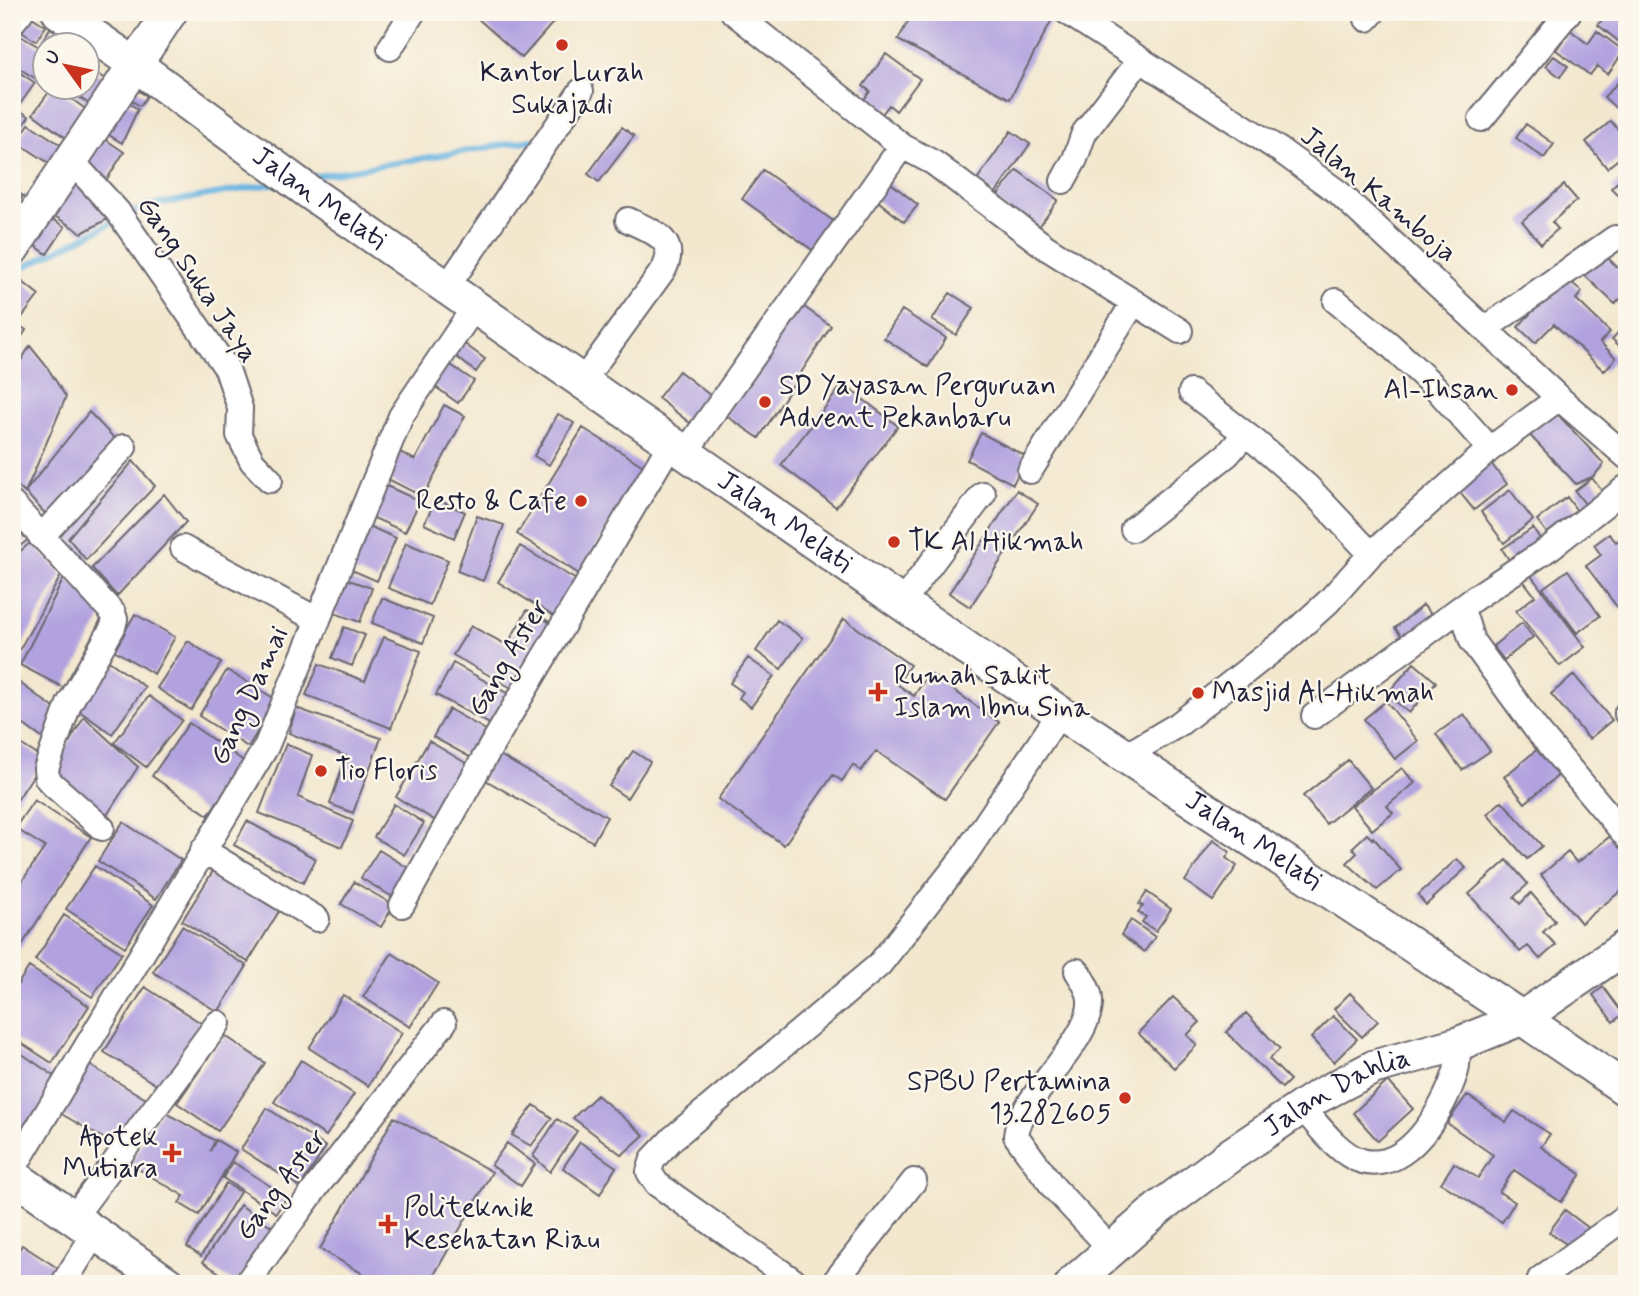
<svg xmlns="http://www.w3.org/2000/svg" width="1639" height="1296" viewBox="0 0 1639 1296" font-family="Mynerve,sans-serif">
<rect width="100%" height="100%" fill="#fbf7ec"/>
<filter id="ink" filterUnits="userSpaceOnUse"><feTurbulence type="fractalNoise" baseFrequency=".0143" numOctaves="2"/><feDisplacementMap in="SourceGraphic" scale="14" xChannelSelector="R" yChannelSelector="G"/><feConvolveMatrix kernelMatrix="1 2 1 2 8 2 1 2 1" color-interpolation-filters="sRGB"/></filter>
<filter id="wash" filterUnits="userSpaceOnUse"><feTurbulence type="fractalNoise" baseFrequency=".00686" numOctaves="4" result="noise"/><feDisplacementMap in="SourceGraphic" scale="28" xChannelSelector="R" yChannelSelector="G"/><feGaussianBlur stdDeviation="1.57" result="paint"/><feColorMatrix in="noise" values="0 0 0 0 0 0 0 0 0 0 0 0 0 0 0 0 0 1.4 0 .05"/><feComposite in="paint" operator="in"/></filter>
<g filter="url(#wash)">
<rect width="100%" height="100%" fill="#f3e7ce"/>
<g fill="none" stroke-linecap="round" stroke-linejoin="round">
<path stroke="#68b4e1" stroke-width="6" d="M310,177L532,140
M126,216L146,206L278,183
M12,273L116,221"/>
</g>
<g id="blocks">
<path fill="#b1a1df" d="M478,12H550L557,18L522,58L475,16Z
M913,12H1056L1010,99L898,40Z
M1608,12H1627V38L1622,44L1598,25Z
M27,14L46,26L36,41L18,30Z
M50,28L72,41L69,46L41,44Z
M1570,30L1588,44L1597,31L1624,51L1608,74L1597,66L1590,75L1556,50Z
M17,34L46,51V85L12,64V42Z
M886,54L920,79L896,111L889,105L882,114L864,100L870,91L863,86Z
M1554,56L1568,66L1560,77L1546,66Z
M12,67L35,83L18,107L12,103Z
M88,67L106,80L89,104L66,88H88Z
M1624,76L1627,79V119L1604,97Z
M130,86L147,96L140,106L123,95Z
M52,88H56L87,110L66,138L33,114Z
M121,98L138,109L122,143L101,130Z
M12,106L29,116L23,126L12,119Z
M1611,121L1627,141V152L1607,168L1586,142Z
M29,124L61,145L49,163L17,142Z
M1526,124L1554,144L1544,158L1516,138Z
M622,127L634,136L599,182L588,174Z
M1011,131L1030,144L995,194L976,181Z
M99,135L124,152L102,187L80,162Z
M74,166L115,215L82,233L45,210Z
M763,170L836,223L815,252L742,199Z
M1017,170L1058,200L1036,231L994,200Z
M1627,173V204L1611,188Z
M887,180L918,205L904,222L873,197Z
M1564,185L1577,200L1552,222L1558,229L1541,244L1522,221Z
M12,188L23,196L12,212Z
M42,212L65,227L47,254L24,238Z
M1601,251L1625,275L1627,273V292L1615,304L1581,272Z
M14,275L39,295L17,324L26,330L12,351Z
M1565,276L1582,292L1576,299L1610,332L1600,342L1616,358L1604,371L1554,324L1535,343L1518,327Z
M950,293L974,308L956,335L932,320Z
M800,304L831,326L759,438L725,415Z
M902,310L946,338L928,367L884,338Z
M1627,323V353L1612,339Z
M462,342L485,359L476,372L453,354Z
M30,346L47,367L66,397L25,493L12,481V375Z
M448,363L474,381L458,403L433,385Z
M679,371L711,396L690,423L658,398Z
M843,384L898,426L836,507L781,465Z
M444,405L465,416L423,497L384,477L396,450L415,460Z
M1549,405L1604,464L1594,476L1576,484L1524,429Z
M89,412L118,442L53,522L25,492Z
M558,414L574,423L549,465L534,456Z
M583,428L645,467L579,574L517,534Z
M981,433L1027,457L1013,484L967,460Z
M133,461L155,486L86,560L68,538Z
M1490,462L1507,484L1474,510L1457,489Z
M1592,478L1606,496L1589,509L1575,491Z
M382,484L420,501L405,532L367,515Z
M1017,490L1038,504L970,607L949,593Z
M1510,490L1533,520L1504,543L1481,512Z
M164,494L186,522L117,596L92,568Z
M1567,497L1577,511L1547,533L1537,520Z
M436,499L465,512L454,538L424,524Z
M477,516L504,525L483,581L457,571Z
M12,518L29,539L12,552Z
M366,525L396,538L377,581L347,568Z
M1533,528L1544,545L1513,566L1502,549Z
M1609,534L1616,542L1627,534V601L1618,608L1586,566L1601,555L1594,545Z
M31,542L62,574L17,654L12,648V558Z
M406,543L448,560L430,605L388,588Z
M520,546L578,581L555,617L498,582Z
M1568,570L1600,616L1577,633L1543,588Z
M1529,573L1585,647L1560,666L1516,611L1535,596L1522,579Z
M65,576L104,614L64,688L20,665Z
M346,579L372,588L360,622L334,613Z
M382,598L433,618L423,643L372,623Z
M1423,605L1436,620L1408,644L1395,628Z
M527,610L553,624L515,690L453,655L471,626L507,645Z
M135,614L175,637L154,674L114,650Z
M844,619L910,665L897,684L914,696L929,673L999,722L945,799L876,751L861,771L853,765L842,781L833,775L784,845L718,799Z
M777,620L803,638L781,669L756,651Z
M1522,623L1533,637L1504,660L1493,646Z
M344,627L365,635L352,666L332,658Z
M384,637L421,651L391,728L306,695L319,664L365,681Z
M188,641L221,663L191,710L157,688Z
M748,658L774,676L751,707L739,698L743,692L730,683Z
M106,659L145,687L112,734L72,706Z
M453,663L510,695L493,726L436,695Z
M1414,663L1436,682L1409,713L1387,694Z
M227,670L277,700L248,747L199,716Z
M1574,675L1612,720L1589,739L1551,694Z
M17,681L65,716L46,741L12,716V689Z
M149,696L182,720L146,767L114,743Z
M1386,701L1418,741L1395,759L1364,719Z
M296,708L381,738L353,813L330,804L346,756L289,733Z
M449,709L491,733L475,760L433,737Z
M1464,714L1490,751L1462,770L1436,734Z
M84,717L138,767L105,818L48,778Z
M189,723L245,762L208,815L152,776Z
M14,740L44,759L12,808V742Z
M429,741L474,768L441,824L396,797Z
M1546,742L1567,768L1525,803L1504,777Z
M286,744L312,755L298,797L353,821L342,847L259,813Z
M633,751L650,762L627,798L609,786Z
M496,753L607,817L593,842L482,778Z
M1348,760L1371,788L1326,824L1303,796Z
M1402,768L1415,783L1387,806L1393,813L1372,830L1352,806Z
M1627,781V796L1619,787Z
M34,800L91,837L15,956L12,954V896L45,847L15,828Z
M1627,800V822L1616,809Z
M1502,801L1542,846L1527,859L1487,814Z
M394,804L424,823L404,855L374,837Z
M247,821L316,859L303,883L234,845Z
M123,822L181,860L156,899L98,861Z
M1619,829L1627,839V886L1581,923L1541,875L1568,852L1577,863Z
M1367,834L1372,839L1373,837L1401,870L1377,890L1347,863L1357,853L1352,848Z
M1213,840L1230,852L1226,858L1237,866L1213,901L1185,881Z
M379,850L413,871L396,899L361,878Z
M1457,859L1466,868L1426,905L1418,895Z
M1507,860L1528,884L1514,897L1520,904L1531,893L1555,921L1543,932L1556,945L1540,959L1528,946L1520,952L1469,894Z
M218,863L284,903L248,962L182,921Z
M95,866L153,905L125,947L66,909Z
M354,882L394,905L381,927L341,904Z
M1147,892L1171,909L1156,931L1142,922L1146,917L1138,912L1143,906L1139,904Z
M64,915L122,953L92,997L35,960Z
M1131,920L1155,937L1144,952L1121,935Z
M182,926L247,966L218,1012L153,972Z
M392,953L438,983L410,1027L363,997Z
M29,967L89,1006L52,1063L12,1037V993Z
M145,987L204,1025L163,1089L104,1052Z
M1603,987L1623,1014L1613,1022L1593,995Z
M1350,993L1378,1021L1362,1037L1334,1009Z
M343,995L402,1033L368,1086L309,1048Z
M1173,997L1200,1022L1187,1035L1197,1045L1174,1068L1138,1033Z
M1246,1013L1280,1049L1269,1059L1290,1080L1282,1088L1226,1032Z
M1333,1016L1357,1039L1334,1062L1311,1038Z
M224,1035L265,1063L218,1131L177,1103Z
M12,1047L60,1080L18,1141L12,1138Z
M301,1060L354,1094L326,1136L274,1102Z
M86,1063L146,1099L118,1147L58,1112Z
M1388,1081L1413,1109L1378,1141L1353,1113Z
M597,1095L644,1135L622,1155L573,1118Z
M1467,1095L1506,1122L1514,1111L1550,1134L1541,1147L1581,1174L1561,1202L1514,1170L1499,1192L1515,1202L1502,1222L1441,1183L1454,1163L1478,1178L1493,1155L1447,1123Z
M534,1105L552,1118L531,1146L512,1135Z
M267,1108L326,1147L300,1187L241,1149Z
M161,1110L215,1141L210,1151L216,1140L236,1152L199,1215L179,1203L184,1196L130,1164Z
M394,1117L492,1172L429,1284H381L320,1249Z
M557,1119L577,1131L550,1172L533,1156Z
M580,1142L616,1167L600,1194L563,1168Z
M507,1143L535,1164L521,1186L491,1165Z
M233,1162L287,1197L276,1213L223,1178Z
M226,1183L240,1192L201,1256L187,1247Z
M240,1205L274,1228L236,1284L203,1262Z
M1565,1210L1590,1229L1575,1250L1549,1232Z
M22,1245L59,1269L49,1284H12V1260Z"/>
</g>
</g>
<g filter="url(#ink)">
<use href="#blocks" fill-opacity="0" stroke="#6b676e" stroke-width="2"/>
<g fill="none" stroke-linecap="round" stroke-linejoin="round">
<g stroke="#6b676e" stroke-width="28">
<path id="street" d="M733,12L902,146L934,163L1047,248L1180,331
M1067,12L1281,151L1339,193L1559,398L1627,457
M1367,19L1373,12
M12,23L21,12
M390,48L413,12
M1481,119L1569,12
M71,160L118,212L227,369L240,408L239,435L252,461L270,480
M1063,181L1075,159L1084,133L1140,60
M447,287L581,91
M1336,301L1389,344L1435,387L1490,449
M1486,328L1615,238
M582,382L664,269C679,239 651,231 628,220
M1191,392L1257,443L1307,486L1371,554
M685,453L902,146
M1030,471L1134,302
M12,504L113,613L115,619L113,627L69,704L46,769L47,778L52,784L102,828
M1133,529L1228,454L1245,434
M41,537L124,447
M183,548L318,620
M901,604L983,494
M1462,609L1472,641L1536,729L1627,837
M1627,713V714
M1314,716L1473,599L1551,547L1627,487
M1125,756L1179,724L1287,639L1328,602L1371,554L1490,449L1559,398
M203,850L317,919
M402,905L483,760L671,443
M1077,971C1082,979 1090,991 1090,1000C1093,1041 1019,1097 1016,1136L1054,1188L1111,1249
M1302,1107C1317,1124 1339,1155 1362,1161C1408,1174 1445,1107 1456,1071C1458,1063 1458,1052 1458,1044
M12,1171L266,747L401,416L475,306
M74,1217L218,1023
M1540,1279L1627,1216
M63,1284L95,1233
M246,1284L318,1185L444,1023
M798,1284L657,1184L649,1172L653,1159L673,1138L879,965L962,859L1060,713
M833,1284L914,1181"/>
</g>
<g stroke="#6b676e" stroke-width="37">
<g id="secondary">
<path id="s1" d="M59,12L136,65L309,192L1060,713L1522,1018L1627,1090"/>
<path d="M12,249L170,12"/>
<path d="M12,1175L168,1284"/>
<path id="s2" d="M1072,1284L1159,1208L1232,1154L1317,1097L1374,1067L1458,1044L1522,1018L1627,946"/>
</g>
</g>
<use href="#street" stroke="#fff" stroke-width="24"/>
<use href="#secondary" stroke="#fff" stroke-width="33"/>
</g>
</g>
<g fill="#c8321e" stroke="#fbf7ec" stroke-width="2.5">
<circle cx="562" cy="45" r="7"/>
<circle cx="1512" cy="390" r="7"/>
<circle cx="765" cy="402" r="7"/>
<circle cx="581" cy="501" r="7"/>
<circle cx="894" cy="542" r="7"/>
<path d="M874.5 681.5h7v7h7v7h-7v7h-7v-7h-7v-7h7z"/>
<circle cx="1198" cy="693" r="7"/>
<circle cx="321" cy="771" r="7"/>
<circle cx="1125" cy="1098" r="7"/>
<path d="M168.5 1142.5h7v7h7v7h-7v7h-7v-7h-7v-7h7z"/>
<path d="M384.5 1213.5h7v7h7v7h-7v7h-7v-7h-7v-7h7z"/>
</g>
<g text-anchor="middle" dominant-baseline="central" stroke-width="5" stroke-linejoin="round" paint-order="stroke">
<g font-size="28" fill="#22223b" stroke="#fbf7ec" text-anchor="start">
<text x="562" y="73" text-anchor="middle">Kantor Lurah<tspan x="562" dy="32">Sukajadi</tspan></text>
<text x="779" y="386">SD Yayasan Perguruan<tspan x="779" dy="32">Advent Pekanbaru</tspan></text>
<text x="1498" y="390" text-anchor="end">Al-Ihsan</text>
<text x="567" y="501" text-anchor="end">Resto &amp; Cafe</text>
<text x="908" y="542">TK Al Hikmah</text>
<text x="894" y="676">Rumah Sakit<tspan x="894" dy="32">Islam Ibnu Sina</tspan></text>
<text x="1212" y="693">Masjid Al-Hikmah</text>
<text x="335" y="771">Tio Floris</text>
<text x="1111" y="1082" text-anchor="end">SPBU Pertamina<tspan x="1111" dy="32">13.282605</tspan></text>
<text x="158" y="1137" text-anchor="end">Apotek<tspan x="158" dy="32">Mutiara</tspan></text>
<text x="404" y="1208">Politeknik<tspan x="404" dy="32">Kesehatan Riau</tspan></text>
</g>
<g font-size="28" fill="#22223b" stroke="#fbf7ec">
<text transform="translate(1378 195) rotate(40)">Jalan Kamboja</text>
<text stroke="none"><textPath href="#s1" startOffset="320">Jalan Melati</textPath></text>
<text transform="translate(197 280) rotate(56)">Gang Suka Jaya</text>
<text stroke="none"><textPath href="#s1" startOffset="887">Jalan Melati</textPath></text>
<text transform="translate(509 658) rotate(-59)">Gang Aster</text>
<text transform="translate(250 696) rotate(-65)">Gang Damai</text>
<text stroke="none"><textPath href="#s1" startOffset="1454">Jalan Melati</textPath></text>
<text stroke="none"><textPath href="#s2" startOffset="329">Jalan Dahlia</textPath></text>
<text transform="translate(282 1185) rotate(-53)">Gang Aster</text>
</g>
</g>
<rect width="1639" height="1296" fill="none" stroke="#fbf7ec" stroke-width="42"/>
<g transform="translate(66 66) rotate(303)"><circle r="33" fill="#fbf7ec" stroke="#a4a2a5" stroke-width="2"/>
<path d="M0-5L12 26L0 18L-12 26Z" fill="#c8321e"/>
<text y="-10" font-size="19" font-weight="bold" text-anchor="middle" fill="#22223b">U</text>
</g>
</svg>
